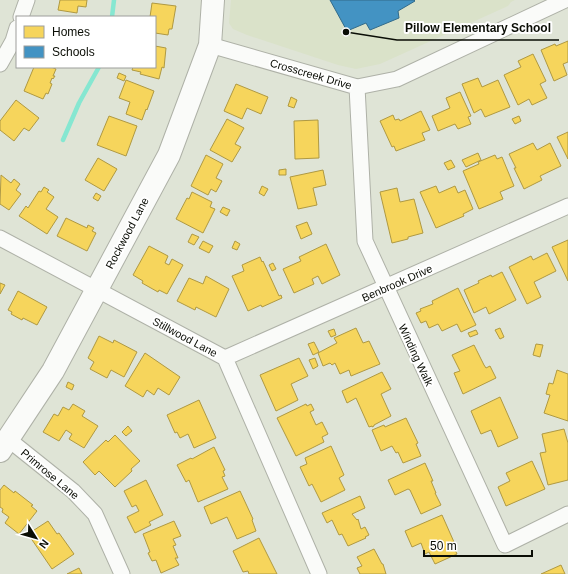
<svg xmlns="http://www.w3.org/2000/svg" width="568" height="574" viewBox="0 0 568 574" font-family="Arial,sans-serif">
<rect width="100%" height="100%" fill="#dfe4d6"/>
<path fill="#dae2c9" d="M231,0H515L511,2L508,6L380,64L356,69L338,65L247,35L233,29L229,23Z"/>
<path fill="#f6d55c" stroke="#af9942" d="M60,0H87L86,7L78,6L77,13L58,10Z
M152,3L176,6L172,29H169L168,35L155,33V17H150Z
M568,41V62L563,64L567,75L554,81L541,50L555,44L556,46Z
M155,46L166,48L164,68L162,67L159,79L140,74L141,72L132,70L133,67H155Z
M533,54L546,81L540,84L547,98L532,105L529,99L518,105L504,75L521,67L518,61Z
M34,67H51L56,69L53,76H55L53,79L52,78L50,83L52,84L48,94L46,93L43,99L24,91Z
M119,73L126,76L124,81L117,78Z
M478,78L482,87L498,80L510,107L485,117L481,109L474,113L462,84Z
M126,80L154,91L147,110L146,109L142,120L126,114L130,102L119,98Z
M236,84L268,97L261,114L247,108L242,119L224,111Z
M460,92L471,116L468,117L471,124L458,129L455,124L438,131L432,116L450,108L446,98Z
M291,97L297,100L294,108L288,106Z
M16,100L39,118L29,131L24,128L14,141L0,130V121Z
M421,111L430,130L422,133L425,140L396,151L394,146L392,147L380,121L393,115L395,120L399,119L400,121Z
M109,116L137,126L126,156L97,145Z
M519,116L521,121L515,124L512,119Z
M227,119L244,128L235,144L241,147L232,162L210,150Z
M318,120L319,158L295,159L294,121Z
M568,132V159L557,137Z
M533,143L537,150L550,143L561,166L540,176L542,180L524,189L514,168H516L509,154Z
M478,153L481,160L466,167L462,160Z
M206,155L223,164L216,178L222,181L216,192L211,189L208,195L191,186Z
M495,155L497,159L502,157L514,186L500,192L503,199L479,209L463,171L479,164L478,162Z
M98,158L117,169L104,191L85,180Z
M451,160L455,167L448,170L444,163Z
M286,169V175H279V170Z
M323,170L326,185L313,188L317,205L298,209L290,177Z
M1,175L11,183L14,179L20,184L16,190L21,194L9,210L0,204Z
M262,186L268,189L264,196L259,193Z
M436,186L439,193L455,186L458,193L465,190L473,209L463,214L464,216L436,228L420,192Z
M44,187L49,190L47,192L54,197L46,209L58,217L47,234L19,216L26,206L28,208L39,191L41,192Z
M397,188L400,202L414,199L423,233L408,237V239L392,243L380,192Z
M192,192L212,202L210,207L215,209L203,233L176,219L187,198L189,199Z
M96,193L101,196L98,201L93,198Z
M223,207L230,210L227,216L220,212Z
M66,218L87,228L88,225L94,228L92,231L96,233L87,251L57,236Z
M307,222L312,234L301,239L296,226Z
M192,234L199,237L194,245L188,242Z
M568,240V281L552,247Z
M203,241L213,246L209,253L199,248Z
M235,241L240,244L237,250L232,248Z
M326,244L340,275L322,284L318,276L312,279L314,284L294,293L283,269L301,261L299,257Z
M149,246L168,256L165,263L169,265L172,259L183,265L167,294L159,290L158,292L142,283L143,281L133,275Z
M547,253L556,271L534,282L541,297L527,304L509,267L531,256L533,260Z
M260,257L262,262L263,261L279,296L281,295L282,298L262,307L261,305L248,311L232,276L244,271L242,265Z
M273,263L276,269L272,271L269,265Z
M502,272L516,300L489,314L486,307L474,313L464,290L479,283L478,281L491,275L492,277Z
M206,276L229,289L216,317L196,307L195,310L177,301L189,278L203,284Z
M0,283L5,285L0,294Z
M458,288L476,325L461,332L457,324L442,331L438,324L429,328L426,321L421,323L416,313L421,311L420,309L433,304L432,301Z
M18,291L47,307L37,325L23,318L22,320L11,314L12,312L8,310Z
M356,328L363,343L369,341L380,364L351,376L349,370L340,374L335,363L332,365L330,363L323,366L318,353L337,343L334,338Z
M500,328L504,337L500,339L495,330Z
M334,329L336,335L331,337L328,331Z
M476,330L478,334L470,337L468,333Z
M99,336L113,343L114,340L137,352L124,377L111,370L107,378L90,369L94,362L88,358Z
M314,342L319,352L313,355L308,344Z
M536,344L543,345L540,357L533,355Z
M474,345L484,365L486,368L490,366L496,378L463,394L454,373L460,371L452,355Z
M145,353L180,377L169,395L158,388L154,395L147,390L143,397L125,386Z
M299,358L308,376L291,384L298,400L276,411L260,375Z
M315,358L318,366L313,369L309,360Z
M557,370L568,374V421L544,413L550,395L546,394L549,383L553,384Z
M382,372L391,389L381,394L391,416L374,425V426L372,427V426L369,427L356,398L347,403L342,391Z
M68,382L74,385L72,390L66,387Z
M500,397L518,438L498,447L491,430L481,434L471,411Z
M199,400L216,438L194,448L188,434L180,438L177,432L175,433L167,415Z
M73,404L85,411L82,416L98,426L84,448L69,439L72,434L66,430L59,441L43,432L54,414L58,416L63,407L69,410Z
M306,404L307,406L311,404L314,410L310,412L316,425L322,422L328,434L322,437L324,442L296,456L277,418Z
M406,418L418,443L416,444L421,456L403,463L398,452L396,453L392,446L381,451L372,430L384,425L385,427Z
M128,426L132,431L126,436L122,432Z
M564,429L568,443V480L548,485L540,453L546,452L542,434Z
M115,435L140,461L131,469L132,471L115,487L99,471L95,475L83,462L106,440L108,442Z
M331,446L344,475L339,478L345,490L321,502L312,484L309,486L300,467L307,464L305,458Z
M214,447L225,470L223,471L225,476L222,477L228,489L198,502L189,480L186,482L177,465L191,458L192,459Z
M532,461L545,489L506,506L498,487L510,481L506,473Z
M425,463L433,481H431L436,493H435L441,505L421,514L410,490L408,489L395,495L388,480Z
M146,480L163,515L149,522L151,525L135,533L127,517L139,511L136,505L132,507L124,491Z
M4,485L14,493L15,491L33,505L31,506L37,511L19,534L5,523L9,517L2,512L3,509L0,507V490Z
M240,491L253,519L252,520L256,531L237,539L227,517L211,524L204,507Z
M360,496L365,508L352,514L357,520L358,519L361,529L365,527L369,535L365,537L366,538L348,546L342,534L339,535L332,520L327,523L322,513Z
M442,515L454,542L452,543L457,554L435,564L429,552L425,554L421,543L412,547L405,531Z
M48,521L57,534L59,533L74,554L52,569L28,534Z
M174,521L181,536L173,539L176,545L173,546L178,558H175L179,565L161,573L156,560L152,561L148,553L150,552L143,534Z
M259,538L277,574H249L248,571L243,572L233,551Z
M374,549L382,564H383L386,574H360L357,568L362,566L357,557Z
M561,565L565,574H541Z
M79,568L82,574H67Z"/>
<path fill="#4393c3" stroke="#326b8a" d="M330,0H414L415,1L398,11L399,18L370,30L366,23L347,31Z"/>
<g fill="none" stroke-linecap="round" stroke-linejoin="round">
<path stroke="#86e7d1" stroke-width="4.5" d="M112,17L114,0
M63,140L79,103L99,67"/>
<g stroke="#aeb1a7" stroke-width="17">
<path id="street" d="M21,17L27,0
M210,45L357,87L397,79L565,0
M0,64L13,41L17,28
M357,87L365,241L505,545L568,514
M0,238L225,358L319,574
M225,358L568,206
M8,439L73,491L95,514L122,574"/>
</g>
<g stroke="#aeb1a7" stroke-width="24">
<path id="secondary" d="M0,451L53,371L169,155L210,45L213,0"/>
</g>
<use href="#street" stroke="#fafbf9" stroke-width="15"/>
<use href="#secondary" stroke="#fafbf9" stroke-width="22"/>
</g>
<g text-anchor="middle" dominant-baseline="central" stroke-width="4" stroke-linejoin="round" paint-order="stroke">
<g font-size="11" fill="#0a0d05" stroke="#fff">
<text transform="translate(311 74) rotate(16)">Crosscreek Drive</text>
<text transform="translate(127 233) rotate(-62)">Rockwood Lane</text>
<text transform="translate(397 283) rotate(-24)">Benbrook Drive</text>
<text transform="translate(185 337) rotate(28)">Stillwood Lane</text>
<text transform="translate(416 355) rotate(65)">Winding Walk</text>
<text transform="translate(50 474) rotate(40)">Primrose Lane</text>
</g>
</g>
<path fill="none" stroke="#0a0d05" stroke-width="1.5" d="M346 32L397 40H559"/>
<circle fill="#0a0d05" stroke="#fff" stroke-width="1.5" cx="346" cy="32" r="4"/>
<g font-size="12" text-anchor="middle" font-weight="bold" fill="#0a0d05" stroke="#fff" stroke-width="4" stroke-linejoin="round" paint-order="stroke">
<text x="478" y="32">Pillow Elementary School</text>
</g>
<rect x="16" y="16" width="140" height="52" fill="#ffffff" stroke="#9d9e9b"/>
<rect x="24" y="26" width="20" height="12" fill="#f6d55c" stroke="#9d9e9b"/>
<text x="52" y="36" font-size="12" fill="#0a0d05">Homes</text>
<rect x="24" y="46" width="20" height="12" fill="#4393c3" stroke="#9d9e9b"/>
<text x="52" y="56" font-size="12" fill="#0a0d05">Schools</text>
<g transform="translate(36 538) rotate(127)" stroke="#ffffff" stroke-width="3" paint-order="stroke">
<path d="M0-3L7 15L0 10L-7 15Z" fill="#0a0d05"/>
<text y="-6" font-size="11" font-weight="bold" text-anchor="middle" fill="#0a0d05">N</text>
</g>
<path d="M424 550v6h108v-6" fill="none" stroke="#0a0d05" stroke-width="2"/>
<text x="430" y="550" font-size="12" fill="#0a0d05" stroke="#ffffff" stroke-width="3" paint-order="stroke">50 m</text>
</svg>
